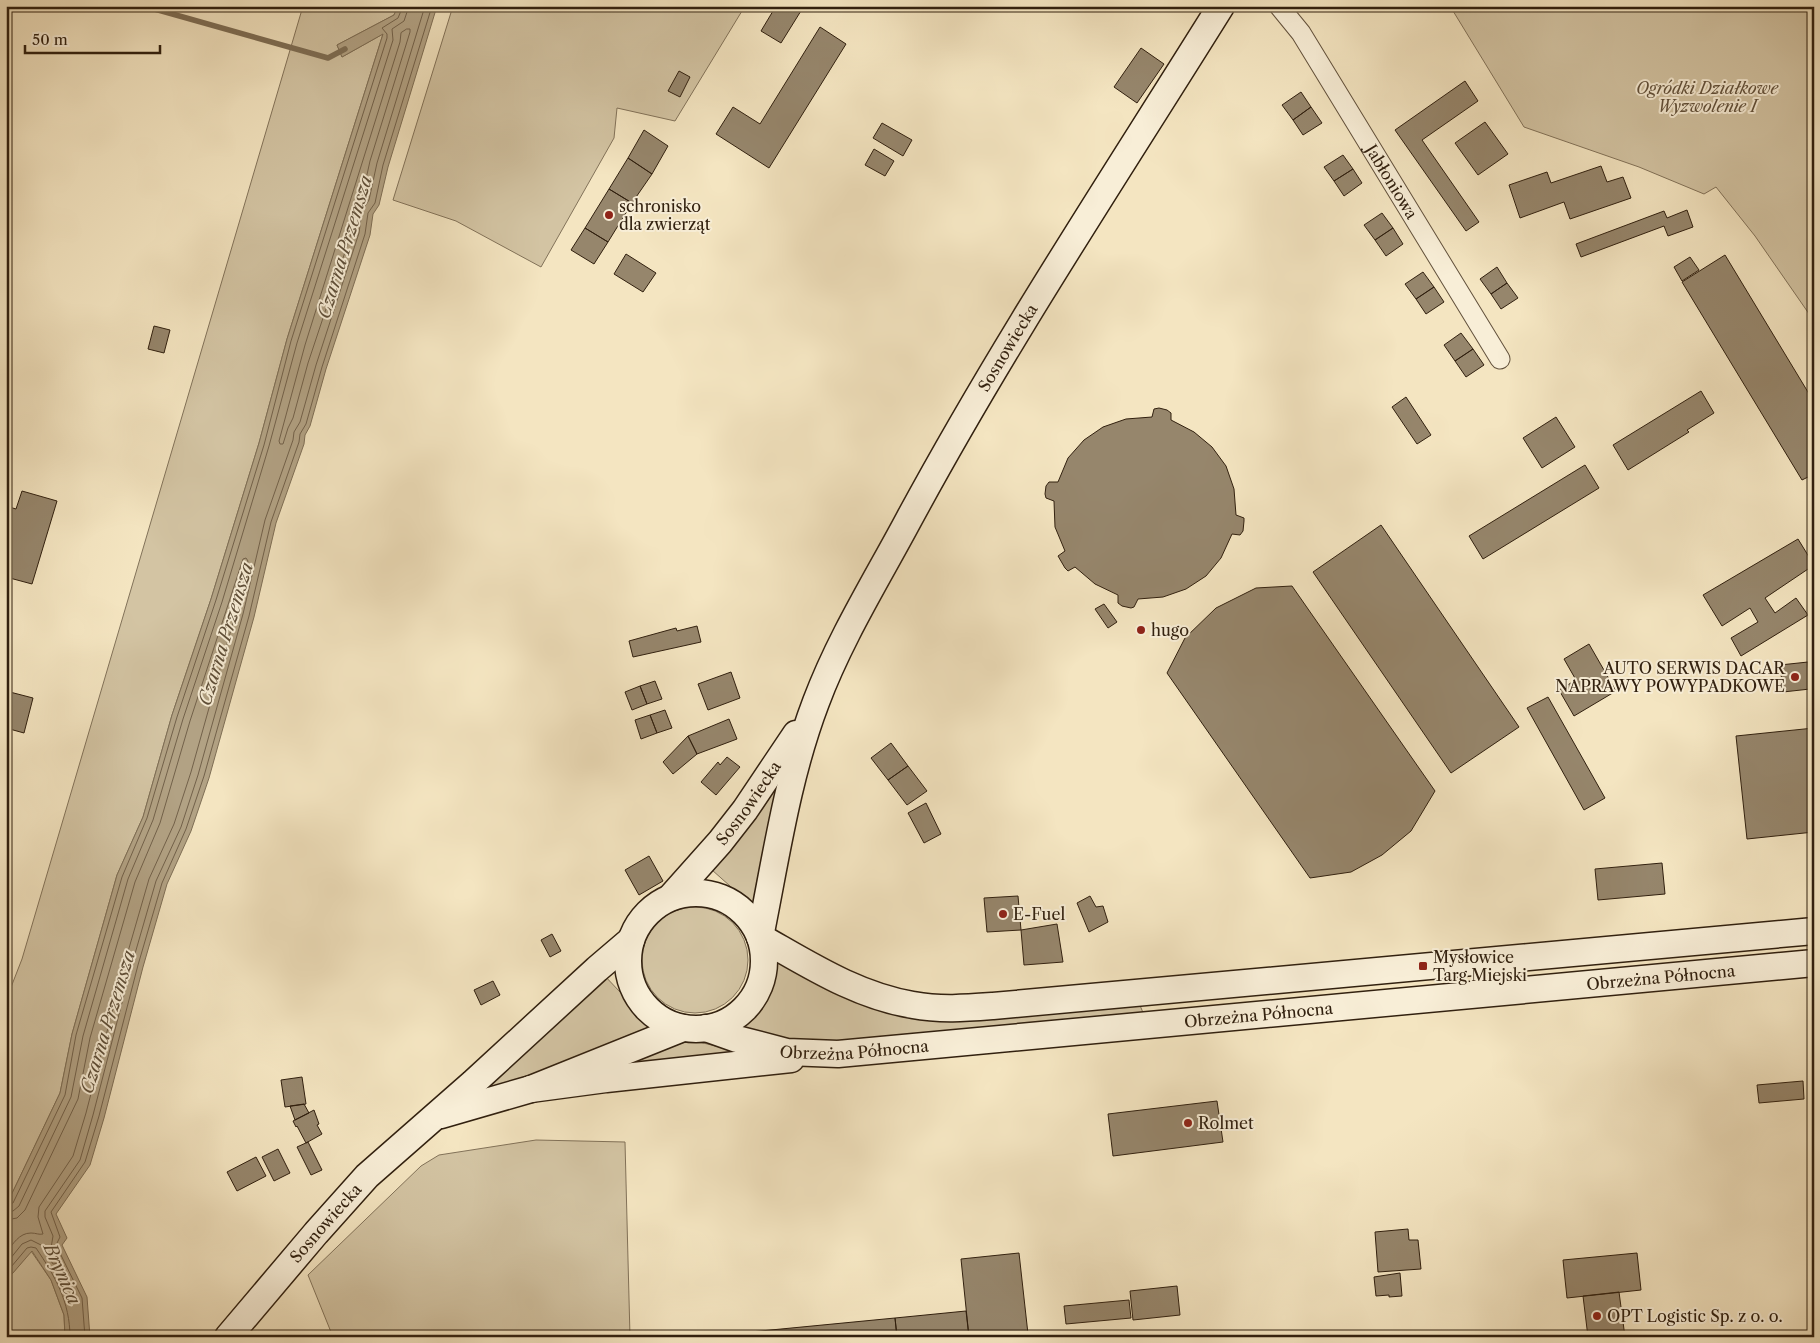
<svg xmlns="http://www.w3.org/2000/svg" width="1820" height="1343" viewBox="0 0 1820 1343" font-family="'Libre Caslon Text',serif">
<rect width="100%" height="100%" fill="#f4e5c1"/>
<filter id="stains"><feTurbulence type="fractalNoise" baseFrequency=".004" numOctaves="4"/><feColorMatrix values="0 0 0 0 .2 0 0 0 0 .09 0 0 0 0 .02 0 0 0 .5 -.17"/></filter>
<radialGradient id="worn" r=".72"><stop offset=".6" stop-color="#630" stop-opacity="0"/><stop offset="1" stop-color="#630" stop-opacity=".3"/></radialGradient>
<path fill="#d3c4a3" stroke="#827259" d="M303,6H398L394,15L337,45L342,57L383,34L287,339L259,443L211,599L172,715L143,817L117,875L72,1034L60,1093L6,1206V1000L22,959Z
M453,6H745L675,121L617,108L614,138L541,267L456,221L393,200Z
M1450,6H1814V321L1755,236L1716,187L1704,194L1639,167L1524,127Z
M773,790L776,794L757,910L712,870Z
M642 960a53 53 0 1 1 106 0a53 53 0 1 1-106 0Z
M777,962L818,985L864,1003H1139L1144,1015L820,1044L776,1039L737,1028C762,1005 768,996 774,963Z
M602,973L658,1032L476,1097Z
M691,1040L748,1054L628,1070L625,1063Z
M536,1140L625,1142L630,1337H333L308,1275L421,1166L439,1155Z
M31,1251L51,1280L64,1315L65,1337H6V1281Z"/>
<path fill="#b2a284" stroke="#7e6e55" d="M398,6H437L388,167L379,205L373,214L370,235L326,369L310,426L305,435L304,444L276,523L254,617L209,778L191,831L167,884L143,967L104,1118L90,1165L56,1214L67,1238L62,1245L87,1297L90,1337H65L64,1315L51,1280L32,1251L6,1281V1206L60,1093L72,1034L117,875L143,817L172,715L211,599L259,443L287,339L383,34L342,57L337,45L394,15Z"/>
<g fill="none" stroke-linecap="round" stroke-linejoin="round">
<path stroke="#72614a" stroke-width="1" d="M407,29H410V32L370,161L362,197L355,209L352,231L308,363L293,418L288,428L283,444H280L279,441L305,345L400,42L401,33Z
M6,1206L13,1203L65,1095L76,1035L122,877L147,818L177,717L216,600L264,445L291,341L387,38V34L382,28L398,18L403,6
M6,1213L13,1211L19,1206L71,1097L83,1036L128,879L153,820L183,719L222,602L269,446L297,343L393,40L392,29L404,21L409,6
M6,1220L17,1218L25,1210L78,1099L90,1038L135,882L160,823L190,721L243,559L246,558L248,561L236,612L191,772L174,824L149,879L125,962L86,1113L73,1156L39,1207L38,1217L43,1234C39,1235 36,1233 31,1233C19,1233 13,1244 6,1253
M6,1264L22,1244L31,1240L41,1245L53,1264L58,1263L51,1248L53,1236L45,1217V1211L80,1160L93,1115L132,964L156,881L181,827L198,775L243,614L265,520L293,440L294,432L300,422L316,365L359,233L362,211L369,200L377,163L425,6
M6,1273L27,1248L31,1247L36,1248C55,1276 70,1302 70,1337
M85,1337L82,1298L57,1247V1243L60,1237L51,1212L85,1162L99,1116L138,965L162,883L186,829L204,776L249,616L271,522L299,442L300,434L306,424L322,367L365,234L368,213L375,203L383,165L432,6"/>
<path stroke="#7e6e55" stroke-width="5.5" d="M144,6L328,58L345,49"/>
</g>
<path fill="#96866c" stroke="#31200f" d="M776,6H804L781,43L761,31Z
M820,27L846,44L769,168L716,134L733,107L760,124Z
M1141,48L1164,64L1137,103L1114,87Z
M679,71L690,77L680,97L668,91Z
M1465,81L1478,101L1422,140L1479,222L1466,231L1395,130Z
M1301,92L1311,107L1293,120L1282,105Z
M1311,107L1322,123L1303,135L1293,120Z
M1485,122L1508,154L1478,175L1455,143Z
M882,123L912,140L903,156L873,138Z
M644,130L668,146L652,174L628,158Z
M874,149L894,161L885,176L865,165Z
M1343,155L1353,169L1334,181L1324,167Z
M628,158L652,174L632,203L609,189Z
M1601,166L1607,182L1623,177L1631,198L1570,219L1564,202L1520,218L1509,185L1547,172L1551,183Z
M1353,169L1362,183L1344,196L1334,181Z
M609,189L632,203L608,242L585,228Z
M1687,210L1693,227L1668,236L1664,226L1581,257L1576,244L1664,211L1667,218Z
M1382,213L1393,228L1375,240L1364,225Z
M585,228L608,242L594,264L571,250Z
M1393,228L1403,244L1386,256L1375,240Z
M626,254L656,273L643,292L614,274Z
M1725,255L1814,402V474L1802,480L1682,282Z
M1690,257L1699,270L1682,281L1674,267Z
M1497,267L1507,283L1491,294L1480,279Z
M1423,272L1434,287L1416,299L1405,284Z
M1507,283L1518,298L1501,309L1491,294Z
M1434,287L1444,302L1426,314L1416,299Z
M154,326L170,330L164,353L148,349Z
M1461,333L1473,349L1455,361L1444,345Z
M1473,349L1484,365L1466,377L1455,361Z
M1701,391L1714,413L1687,430L1689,432L1628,470L1613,445Z
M1406,397L1431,435L1417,444L1392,407Z
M1159,408L1167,410L1171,413V420L1194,432L1212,447L1226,466L1234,489L1236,515L1244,518V521L1243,531L1240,535L1232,534L1221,558L1206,576L1186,589L1163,597L1138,599L1134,607L1131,608L1122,606L1118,603V595L1095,584L1075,567L1068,571L1065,568L1058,556L1065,551L1055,527L1054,501L1046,498L1045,494L1046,486L1049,482H1058L1068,458L1084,440L1103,427L1126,419L1152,417L1154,409Z
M1556,417L1575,447L1542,468L1523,438Z
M1585,465L1599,488L1483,559L1469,536Z
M22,491L57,501L32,584L6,577V506L16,509Z
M1381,525L1519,727L1451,773L1313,572Z
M1798,539L1814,565L1765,598L1775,613L1796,598L1808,615L1741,656L1731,638L1758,622L1750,608L1722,626L1703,595Z
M1292,586L1435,791L1411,831L1382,855L1351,872L1310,878L1167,673L1185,638L1216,608L1256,588Z
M1104,604L1117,622L1108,628L1095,609Z
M697,626L701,642L633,657L629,641L676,628L677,631Z
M1589,644L1616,691L1574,716L1559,690L1576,680L1564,659Z
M1808,662L1810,689L1783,692L1780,665Z
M731,672L740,698L708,710L698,684Z
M655,681L662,699L647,704L640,686Z
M640,686L647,704L632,710L625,692Z
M6,691L33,698L24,733L6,728Z
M1548,697L1605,798L1584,810L1527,708Z
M665,710L672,728L657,733L650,715Z
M650,715L657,733L641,739L635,720Z
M729,719L737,739L697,754L688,736Z
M1814,728V832L1747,839L1736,736Z
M688,736L697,754L673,774L663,762Z
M891,743L908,766L888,780L871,758Z
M727,757L740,767L716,795L701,782L718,762L720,765Z
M908,766L927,791L907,805L888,780Z
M926,803L941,834L924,843L908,813Z
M649,856L663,881L639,895L625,870Z
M1662,863L1665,894L1598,900L1595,869Z
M1018,896L1021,930L987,932L984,898Z
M1090,896L1096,907L1103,906L1108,922L1089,932L1077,903Z
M1057,924L1063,962L1024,965L1021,930Z
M552,934L561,951L550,957L541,940Z
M493,981L500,995L481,1005L474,990Z
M302,1077L306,1104L285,1107L281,1080Z
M1803,1081L1804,1099L1759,1103L1757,1085Z
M1217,1101L1223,1142L1113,1156L1108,1114Z
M304,1104L309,1113L295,1120L290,1106Z
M314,1110L319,1124L317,1125L322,1134L306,1143L297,1126L296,1127L293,1121Z
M308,1142L322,1170L311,1175L297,1147Z
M278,1149L290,1173L274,1181L262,1157Z
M256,1157L266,1176L237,1191L227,1172Z
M1408,1229L1409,1240H1418L1421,1269L1378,1272L1375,1232Z
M1019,1253L1028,1334L1002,1337H969L961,1259Z
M1637,1253L1641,1290L1567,1298L1563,1260Z
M1400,1273L1402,1296L1389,1297V1295L1376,1296L1374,1277Z
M1177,1286L1180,1315L1133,1320L1130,1291Z
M1619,1292L1625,1337H1588L1583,1296Z
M1129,1300L1131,1318L1066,1324L1064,1306Z
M966,1311L969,1337H897L895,1318Z
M895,1318L897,1337H741L740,1333Z"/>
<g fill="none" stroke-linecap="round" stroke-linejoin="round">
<g stroke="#62513c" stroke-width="21">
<g id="street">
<path id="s1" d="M1279,6L1301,33L1500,359"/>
</g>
</g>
<g stroke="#31200f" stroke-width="29">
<g id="secondary">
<circle cx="696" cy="961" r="68"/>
<path id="s2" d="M671,897L720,842L745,810L796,734"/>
<path d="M760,937C808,964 857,996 913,1005C940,1010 966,1008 993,1006L1814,931"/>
<path id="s3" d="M760,937C776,858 787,778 816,702C840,638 877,579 909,519C1004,343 1115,176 1221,6"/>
<path id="s4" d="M706,1028L737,1039L787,1052L838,1054L1814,963"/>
<path d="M531,1089L606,1079L791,1059"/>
<path d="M441,1115L531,1089L683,1028"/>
<path id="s5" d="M228,1337L316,1233L367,1176L473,1083L597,969L631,940"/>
</g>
</g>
<use href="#street" stroke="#f8eed7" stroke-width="19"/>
<use href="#secondary" stroke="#f8eed7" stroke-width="26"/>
</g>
<g fill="#8f2418" stroke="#f8eed7" stroke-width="2">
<circle cx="609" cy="215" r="5"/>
<circle cx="1141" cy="630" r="5"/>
<circle cx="1795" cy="677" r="5"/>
<circle cx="1003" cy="914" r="5"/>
<rect x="1418" y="961" width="10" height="10" rx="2.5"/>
<circle cx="1188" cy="1123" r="5"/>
<circle cx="1597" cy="1316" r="5"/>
</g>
<g text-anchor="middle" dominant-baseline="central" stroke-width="4" stroke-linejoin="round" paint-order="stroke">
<g font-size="16" font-style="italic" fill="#62513b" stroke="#f8eed7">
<text x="1707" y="88">Ogródki Działkowe<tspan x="1707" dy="18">Wyzwolenie I</tspan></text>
</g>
<g font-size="16" fill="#31200f" stroke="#f8eed7">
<text stroke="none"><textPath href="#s1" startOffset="209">Jabłoniowa</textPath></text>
<text stroke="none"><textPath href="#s3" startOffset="645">Sosnowiecka</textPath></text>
<text stroke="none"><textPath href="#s2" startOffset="122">Sosnowiecka</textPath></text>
<text stroke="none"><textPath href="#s4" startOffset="962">Obrzeżna Północna</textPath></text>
<text stroke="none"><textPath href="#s4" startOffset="558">Obrzeżna Północna</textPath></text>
<text stroke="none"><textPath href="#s4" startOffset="152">Obrzeżna Północna</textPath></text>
<text stroke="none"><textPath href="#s5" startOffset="150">Sosnowiecka</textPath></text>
</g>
<g font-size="16" fill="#31200f" stroke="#f8eed7" text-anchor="start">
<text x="619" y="206">schronisko<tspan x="619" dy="18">dla zwierząt</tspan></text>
<text x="1151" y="630">hugo</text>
<text x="1785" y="668" text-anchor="end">AUTO SERWIS DACAR<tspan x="1785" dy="18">NAPRAWY POWYPADKOWE</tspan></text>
<text x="1013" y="914">E-Fuel</text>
<text x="1433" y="957">Mysłowice<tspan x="1433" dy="18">Targ Miejski</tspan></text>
<text x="1198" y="1123">Rolmet</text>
<text x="1607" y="1316">OPT Logistic Sp. z o. o.</text>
</g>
<g font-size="18" font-style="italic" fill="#5e4e38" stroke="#f8eed7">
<text transform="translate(345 247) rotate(-73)">Czarna Przemsza</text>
<text transform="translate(226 634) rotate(-73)">Czarna Przemsza</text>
<text transform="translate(108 1022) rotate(-73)">Czarna Przemsza</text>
<text transform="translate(62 1274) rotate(66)">Brynica</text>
</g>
</g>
<rect width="1820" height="1343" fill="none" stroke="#f4e5c1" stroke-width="25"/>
<rect x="8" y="8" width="1805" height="1328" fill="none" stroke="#31200f" stroke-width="2.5"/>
<rect x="12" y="12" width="1795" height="1318" fill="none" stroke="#31200f"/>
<path d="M25 45v8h135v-8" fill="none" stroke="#31200f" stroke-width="2.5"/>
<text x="32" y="45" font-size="15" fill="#31200f" stroke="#f8eed7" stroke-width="4" paint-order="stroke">50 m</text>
<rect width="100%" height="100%" filter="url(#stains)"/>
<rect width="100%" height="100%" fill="url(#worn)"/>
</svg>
